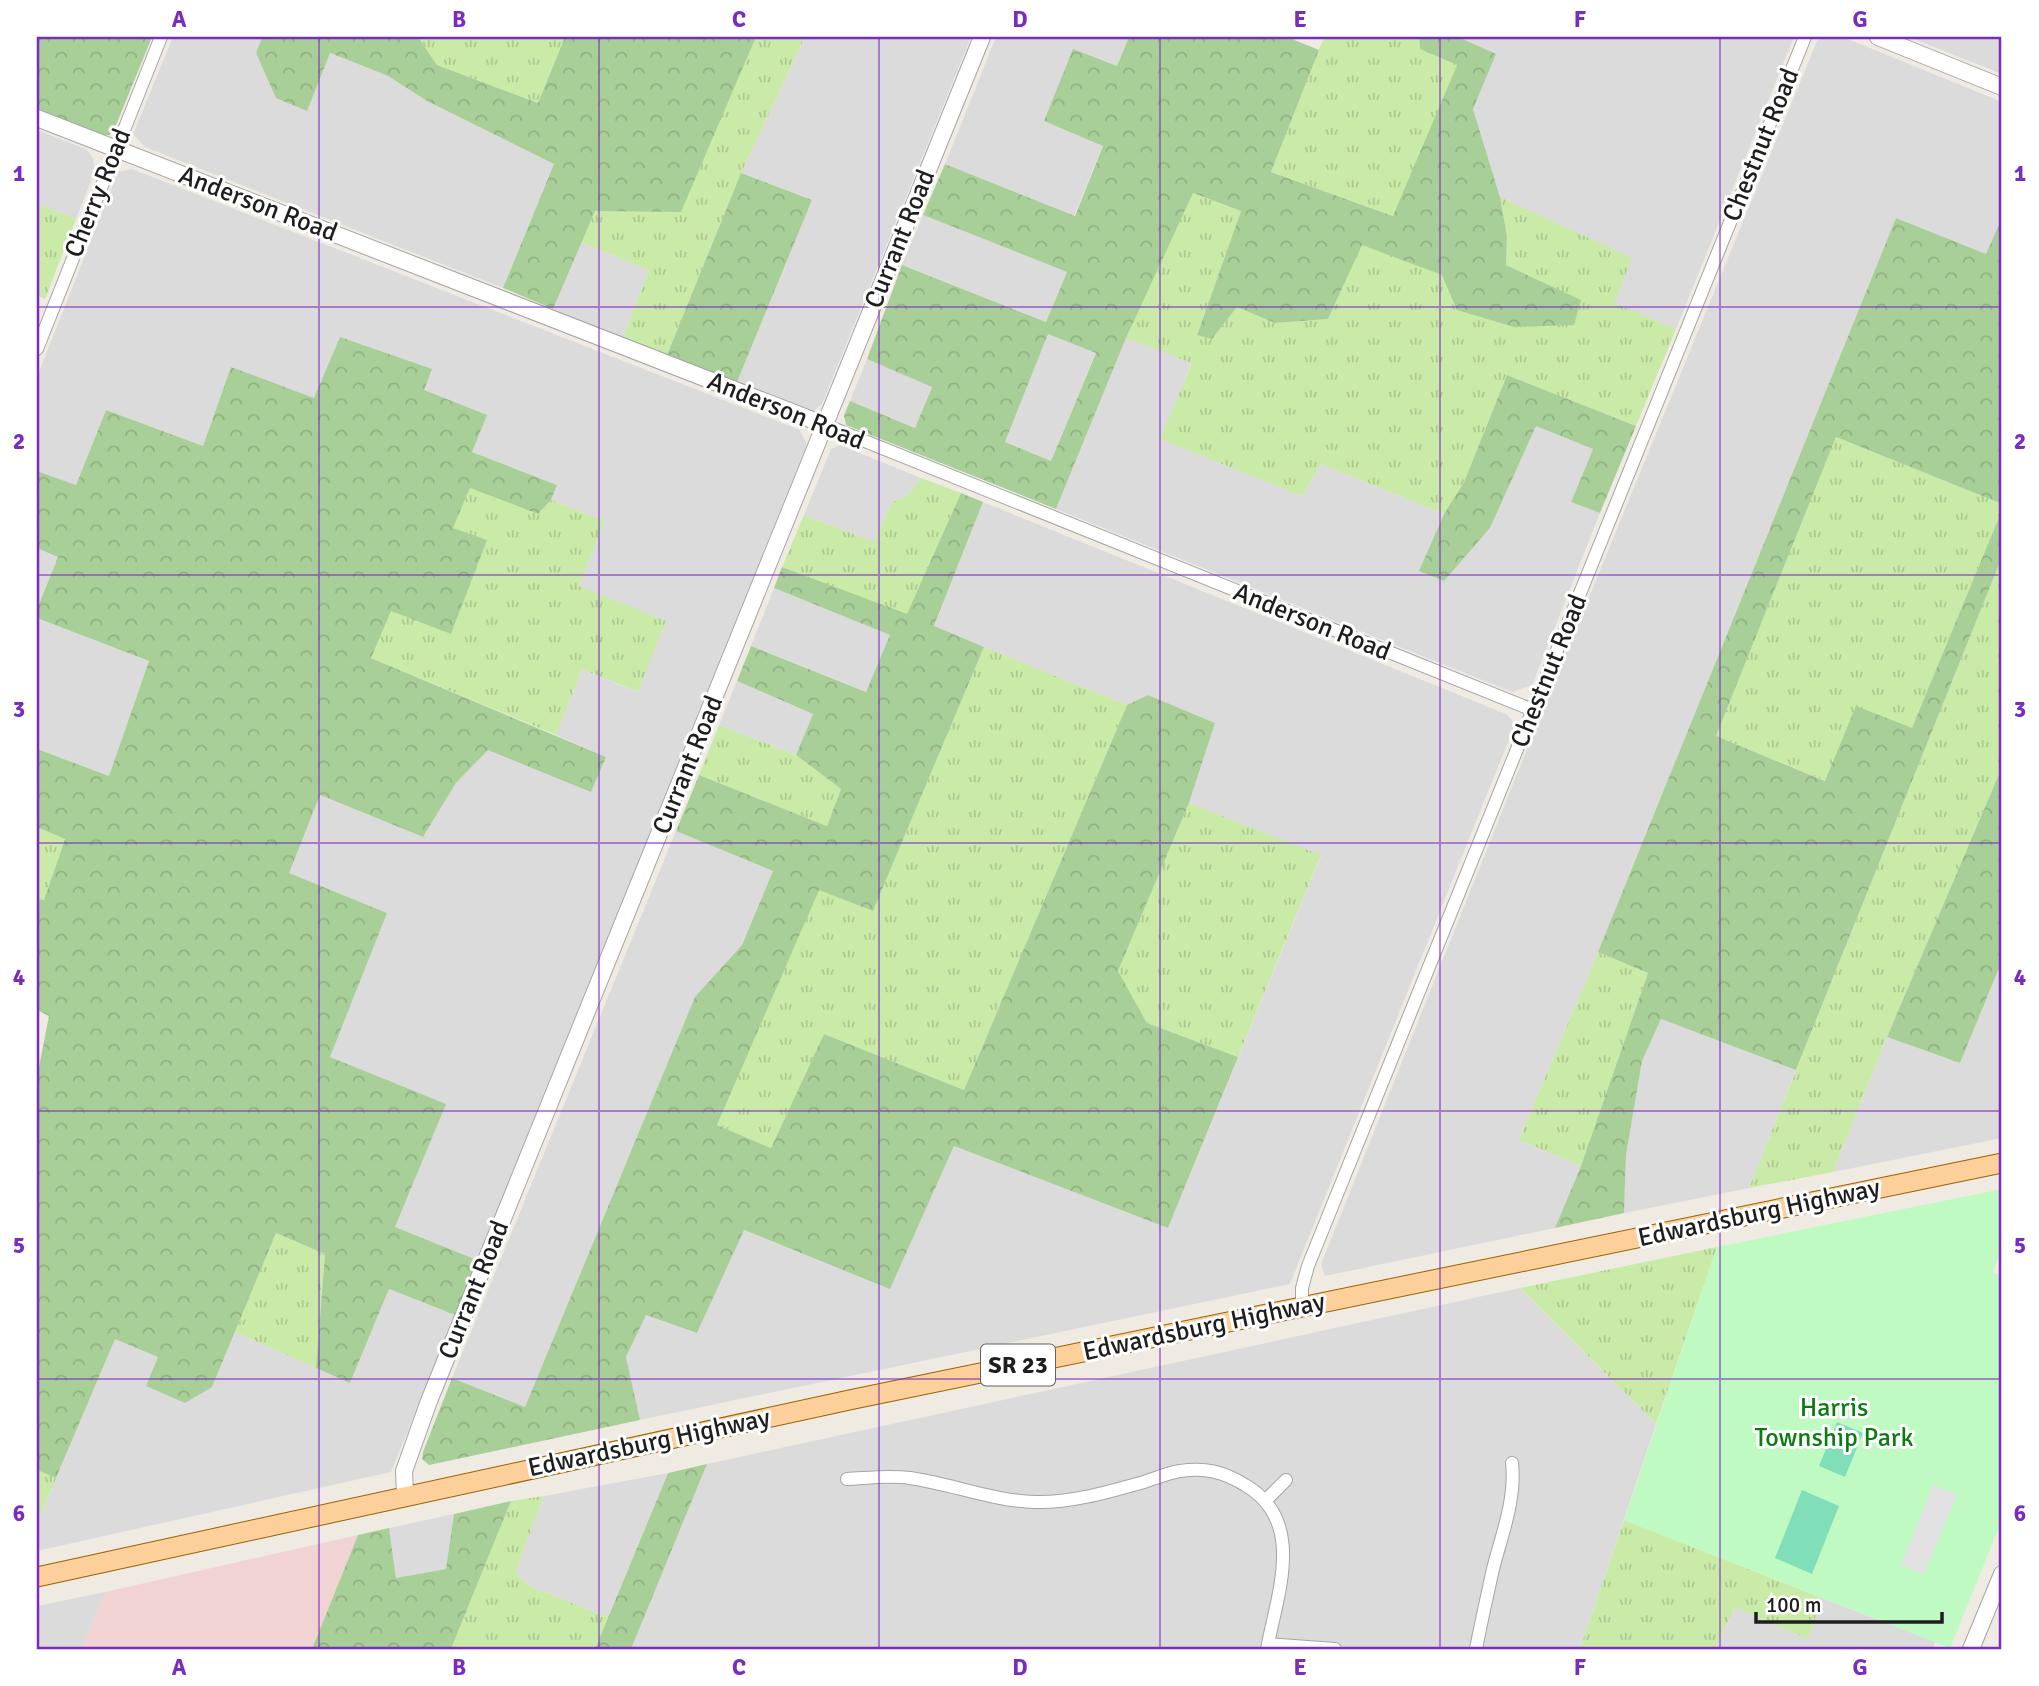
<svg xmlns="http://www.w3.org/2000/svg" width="2039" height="1686" viewBox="0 0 2039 1686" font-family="Signika,sans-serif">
<defs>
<pattern id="grass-tufts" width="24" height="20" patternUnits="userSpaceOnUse" patternTransform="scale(1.75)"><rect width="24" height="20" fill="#caeaa8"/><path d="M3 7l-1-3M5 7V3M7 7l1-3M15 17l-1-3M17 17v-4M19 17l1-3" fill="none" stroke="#adc890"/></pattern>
<pattern id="forest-crowns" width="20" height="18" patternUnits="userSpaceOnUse" patternTransform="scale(1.75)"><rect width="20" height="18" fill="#a9cf98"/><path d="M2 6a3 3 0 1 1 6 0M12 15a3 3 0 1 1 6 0" fill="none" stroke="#91b183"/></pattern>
</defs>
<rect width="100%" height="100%" fill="#efebe3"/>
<path fill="#dcdbdb" d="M173,37H262L256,53L277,98L307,110L329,53L388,76L427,101L554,164L503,288L145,147L133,134Z
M805,37H971L822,404L813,411L737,382L812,200L741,173Z
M996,37H1129L1117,66L1044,121L1103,145L1074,216L945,164Z
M1458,37H1794L1676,329L1613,303L1631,258L1500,197L1473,109L1495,54Z
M1825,37H1843L2002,102V218L1986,255L1896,218L1598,952L1519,1140L1581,1166L1555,1228L1325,1276L1321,1264L1533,734L1817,41Z
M1909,37H2002V74Z
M37,130L86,149L93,158L95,171L76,219L37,204Z
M132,169L800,430L807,444L477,1260L395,1227L445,1104L329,1057L387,913L288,873L320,795L423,837L456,783L488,750L606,757L556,735L582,669L637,692L579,586L605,521L551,500L557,485L472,452L423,389L431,370L314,399L231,367L203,446L106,410L76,485L37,471V377L118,172Z
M923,215L1067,272L1046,322L902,265Z
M581,242L649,270L623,339L553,309Z
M1048,333L1096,352L1051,461L1005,442Z
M1126,338L1192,362L1161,439L1302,496L1321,464L1444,514L1420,570L1444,581L1490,528L1536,425L1593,449L1571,502L1600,513L1532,685L1512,692L1056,509Z
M867,359L932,386L915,428L850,401Z
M840,445L921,478L907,496L892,502L874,542L804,515L831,449Z
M983,502L1506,714L1512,720L1514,727L1290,1284L640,1420L626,1357L646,1314L697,1333L743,1230L890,1288L954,1146L1168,1228L1321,856L1189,803L1215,723L1148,695L1127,705L934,627Z
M37,548L58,556L37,609Z
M774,588L891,635L866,692L751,646Z
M37,618L149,661L109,776L37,749Z
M737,681L813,714L796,755L719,725Z
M676,831L773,871L742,945L695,998L525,1407L452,1378Z
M2002,961V1138L1833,1172L1887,1037L1960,1063Z
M1661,1019L1796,1070L1749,1188L1624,1213L1626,1155L1642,1061Z
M1520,1288L1656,1424L1580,1649H631L707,1464Z
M389,1289L455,1315L391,1472L37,1551V1524L115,1338L158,1357L212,1387L235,1332L350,1383Z
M668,1473L608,1617L531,1587L515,1572L544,1496Z
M454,1514L447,1569L396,1578L389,1528Z
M105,1592L82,1649H37V1606Z
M1822,1598L1935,1642L1933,1649H1714L1735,1607L1808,1639Z"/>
<path fill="#f0d3d2" d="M358,1535L312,1649H82L105,1592Z"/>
<path fill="url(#grass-tufts)" d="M418,37H565L538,103L437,65Z
M756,37H805L741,173L667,355L623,339L649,270L581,242L595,211H681Z
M1324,37H1419L1420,49L1457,65L1394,216L1271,172Z
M1192,193L1241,211L1197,334L1212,339L1237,307L1275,323L1328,319L1362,244L1442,275L1580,300L1506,265L1507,236L1500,197L1632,258L1614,303L1676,329L1636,426L1507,375L1464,482L1444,514L1321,464L1302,496L1160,439L1192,363L1126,338Z
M37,204L76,219L45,299L37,295Z
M1836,437L2002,504V510L1912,729L1826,781L1716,736Z
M921,478L961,493L907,615L782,567L804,515L874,542L892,502L907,496Z
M470,488L538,514L551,500L605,521L579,586L666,621L638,692L582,669L556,735L371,658L391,610L451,634L486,540L453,528Z
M2002,557V767L1887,1037L1833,1172L1749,1188Z
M984,647L1127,705L964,1090L824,1034L771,1148L717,1125L819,889L873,911Z
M719,725L796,755L841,789L827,826L699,775Z
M1189,803L1321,855L1238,1057L1147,1023L1118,971Z
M37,827L65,838L44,901L37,899Z
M1598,952L1648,973L1581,1166L1519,1140Z
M276,1233L325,1254L316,1368L235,1332Z
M1717,1247L1656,1424L1520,1288Z
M37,1470L56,1478L37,1524Z
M544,1496L515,1572L531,1587L608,1617L595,1649H451L511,1501Z
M1624,1520L1822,1598L1808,1639L1735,1607L1714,1649H1580Z"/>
<path fill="url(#forest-crowns)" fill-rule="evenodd" d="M37,37H152L114,130L109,135H96L37,111Z
M262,37H418L437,65L538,103L565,37H756L681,212L595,211L553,309L503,288L554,164L427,101L388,76L330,53L307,111L276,98L256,53Z
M1129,37H1287L1319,50L1271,172L1393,216L1457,65L1420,49L1419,37H1458L1496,54L1473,109L1500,197L1507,236L1506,265L1581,300L1574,325L1514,327L1457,310L1442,275L1362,245L1328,319L1275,323L1237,307L1212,339L1197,335L1241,211L1193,193L1126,338L1056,509L846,425L844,415L850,401L915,428L932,387L867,359L902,265L1046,322L1067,272L923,215L945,164L1075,216L1103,146L1044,121L1073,49L1117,66ZM1048,334L1096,353L1051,461L1005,442Z
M741,173L812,200L737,382L667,355Z
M1896,218L1986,254L2002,218V504L1836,437L1716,736L1825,781L1856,706L1912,728L2002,510V557L1796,1070L1661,1019L1642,1061L1626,1155L1624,1213L1555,1228L1581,1166L1648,973L1598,952Z
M340,337L432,369L424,390L487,415L472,452L557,485L551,500L538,514L470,488L453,528L487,540L451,634L391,611L371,658L606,757L591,792L488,750L456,783L423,837L320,795L289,873L387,913L330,1057L446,1104L395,1227L477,1260L455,1315L389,1289L350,1383L316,1368L325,1254L276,1233L212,1387L185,1403L146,1386L158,1357L115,1339L56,1478L37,1470V1077L49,1016L37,1010V899L44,900L65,839L37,827V749L109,776L149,661L37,618V609L58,557L37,548V471L76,485L106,410L203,446L231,367L314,398Z
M1507,375L1636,426L1600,513L1571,502L1593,449L1536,426L1490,528L1444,581L1419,571L1444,514L1464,482Z
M961,493L983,502L934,626L984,647L873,911L819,890L717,1125L771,1148L824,1034L964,1090L1127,705L1148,695L1215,723L1189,803L1118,971L1147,1023L1238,1057L1168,1228L954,1146L890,1289L744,1230L697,1333L646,1315L626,1357L640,1420L429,1465L422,1459L423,1452L452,1378L525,1407L695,997L742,945L773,871L676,831L699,775L827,826L841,789L796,755L813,714L737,681L751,646L866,692L890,635L774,588L782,567L907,614Z
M2002,767V961L1960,1063L1887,1037Z
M707,1464L631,1649H595L668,1473Z
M511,1501L451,1649H312L358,1535L389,1528L396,1578L446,1569L454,1514Z"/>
<path fill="#bffac3" d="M2002,1189V1247L1993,1272L2002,1276V1520L1950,1648L1624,1520L1717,1247Z"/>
<path fill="#80dfb8" d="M1837,1422L1863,1433L1845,1477L1819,1466Z
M1802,1490L1839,1506L1812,1574L1775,1558Z"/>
<path fill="#e2e2e2" d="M1933,1485L1957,1494L1924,1574L1901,1565Z"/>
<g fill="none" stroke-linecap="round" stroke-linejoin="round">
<g stroke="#a5a5a5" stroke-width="14">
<path id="minor" d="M37,349L161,37
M825,425L1533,710
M1302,1307V1288L1308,1266L1805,37
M847,1479C868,1478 889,1475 910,1478C952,1484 993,1501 1035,1502C1072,1503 1108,1492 1144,1482C1156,1478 1168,1473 1180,1471C1205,1467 1224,1472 1245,1485C1307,1521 1277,1594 1267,1649
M1265,1501L1286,1480
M1268,1644L1335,1649
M1476,1649C1481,1623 1487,1596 1493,1569C1502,1534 1516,1499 1512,1463"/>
</g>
<g stroke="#a5a5a5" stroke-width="18">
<path id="tertiary" d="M1878,37L2002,87
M37,118L825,425
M405,1495L404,1471L429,1401L982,37
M1971,1649L2002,1574"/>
</g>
<g stroke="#976200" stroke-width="21">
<path id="primary" d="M37,1577L854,1399L2002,1163"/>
</g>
<use href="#minor" stroke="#fff" stroke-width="12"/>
<use href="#tertiary" stroke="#fff" stroke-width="16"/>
<use href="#primary" stroke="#fdd09b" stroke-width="19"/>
</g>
<path fill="none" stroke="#7b2cbf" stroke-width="2" stroke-opacity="0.55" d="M319,37V1649M599,37V1649M879,37V1649M1160,37V1649M1440,37V1649M1720,37V1649M37,307H2002M37,575H2002M37,843H2002M37,1111H2002M37,1379H2002"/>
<g text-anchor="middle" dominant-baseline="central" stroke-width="6" stroke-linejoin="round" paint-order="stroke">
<rect fill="#fff" stroke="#626262" stroke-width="2" x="981" y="1344.5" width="74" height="41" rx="5"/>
<g font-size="24" font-weight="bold" fill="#1e1e1e">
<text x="1018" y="1365">SR 23</text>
</g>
<g font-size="26" fill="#1e1e1e" stroke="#fff">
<text transform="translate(1761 145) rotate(-68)">Chestnut Road</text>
<text transform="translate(98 193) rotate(-68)">Cherry Road</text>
<text transform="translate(258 204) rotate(21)">Anderson Road</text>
<text transform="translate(900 239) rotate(-68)">Currant Road</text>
<text transform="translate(786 411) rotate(22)">Anderson Road</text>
<text transform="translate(1312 622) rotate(22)">Anderson Road</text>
<text transform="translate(1549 671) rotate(-68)">Chestnut Road</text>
<text transform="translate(688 765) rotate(-68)">Currant Road</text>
<text transform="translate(1759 1213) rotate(-12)">Edwardsburg Highway</text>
<text transform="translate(474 1290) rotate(-68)">Currant Road</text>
<text transform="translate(1204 1327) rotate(-12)">Edwardsburg Highway</text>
<text transform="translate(649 1443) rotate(-12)">Edwardsburg Highway</text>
</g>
<g font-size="26" fill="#0a7d11" stroke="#fff">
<text x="1834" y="1408">Harris<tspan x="1834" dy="30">Township Park</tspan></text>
</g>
</g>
<rect width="2039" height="1686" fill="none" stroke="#ffffff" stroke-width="77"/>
<path d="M1756 1612v10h186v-10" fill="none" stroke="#1e1e1e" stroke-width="3.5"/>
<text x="1766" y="1612" font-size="21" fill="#1e1e1e" stroke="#ffffff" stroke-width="5" paint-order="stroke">100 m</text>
<rect x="38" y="38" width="1962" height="1610" fill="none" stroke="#7b2cbf" stroke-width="2.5"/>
<g font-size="23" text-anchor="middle" font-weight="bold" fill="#7b2cbf">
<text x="179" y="27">A</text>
<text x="459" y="27">B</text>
<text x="739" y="27">C</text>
<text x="1020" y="27">D</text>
<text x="1300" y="27">E</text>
<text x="1580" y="27">F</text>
<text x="1860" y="27">G</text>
<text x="19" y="181">1</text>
<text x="2020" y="181">1</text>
<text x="19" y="449">2</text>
<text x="2020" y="449">2</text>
<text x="19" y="717">3</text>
<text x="2020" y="717">3</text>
<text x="19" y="985">4</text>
<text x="2020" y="985">4</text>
<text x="19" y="1253">5</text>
<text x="2020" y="1253">5</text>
<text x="19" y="1521">6</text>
<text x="2020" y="1521">6</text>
<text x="179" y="1675">A</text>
<text x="459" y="1675">B</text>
<text x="739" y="1675">C</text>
<text x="1020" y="1675">D</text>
<text x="1300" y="1675">E</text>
<text x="1580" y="1675">F</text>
<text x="1860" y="1675">G</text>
</g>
</svg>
